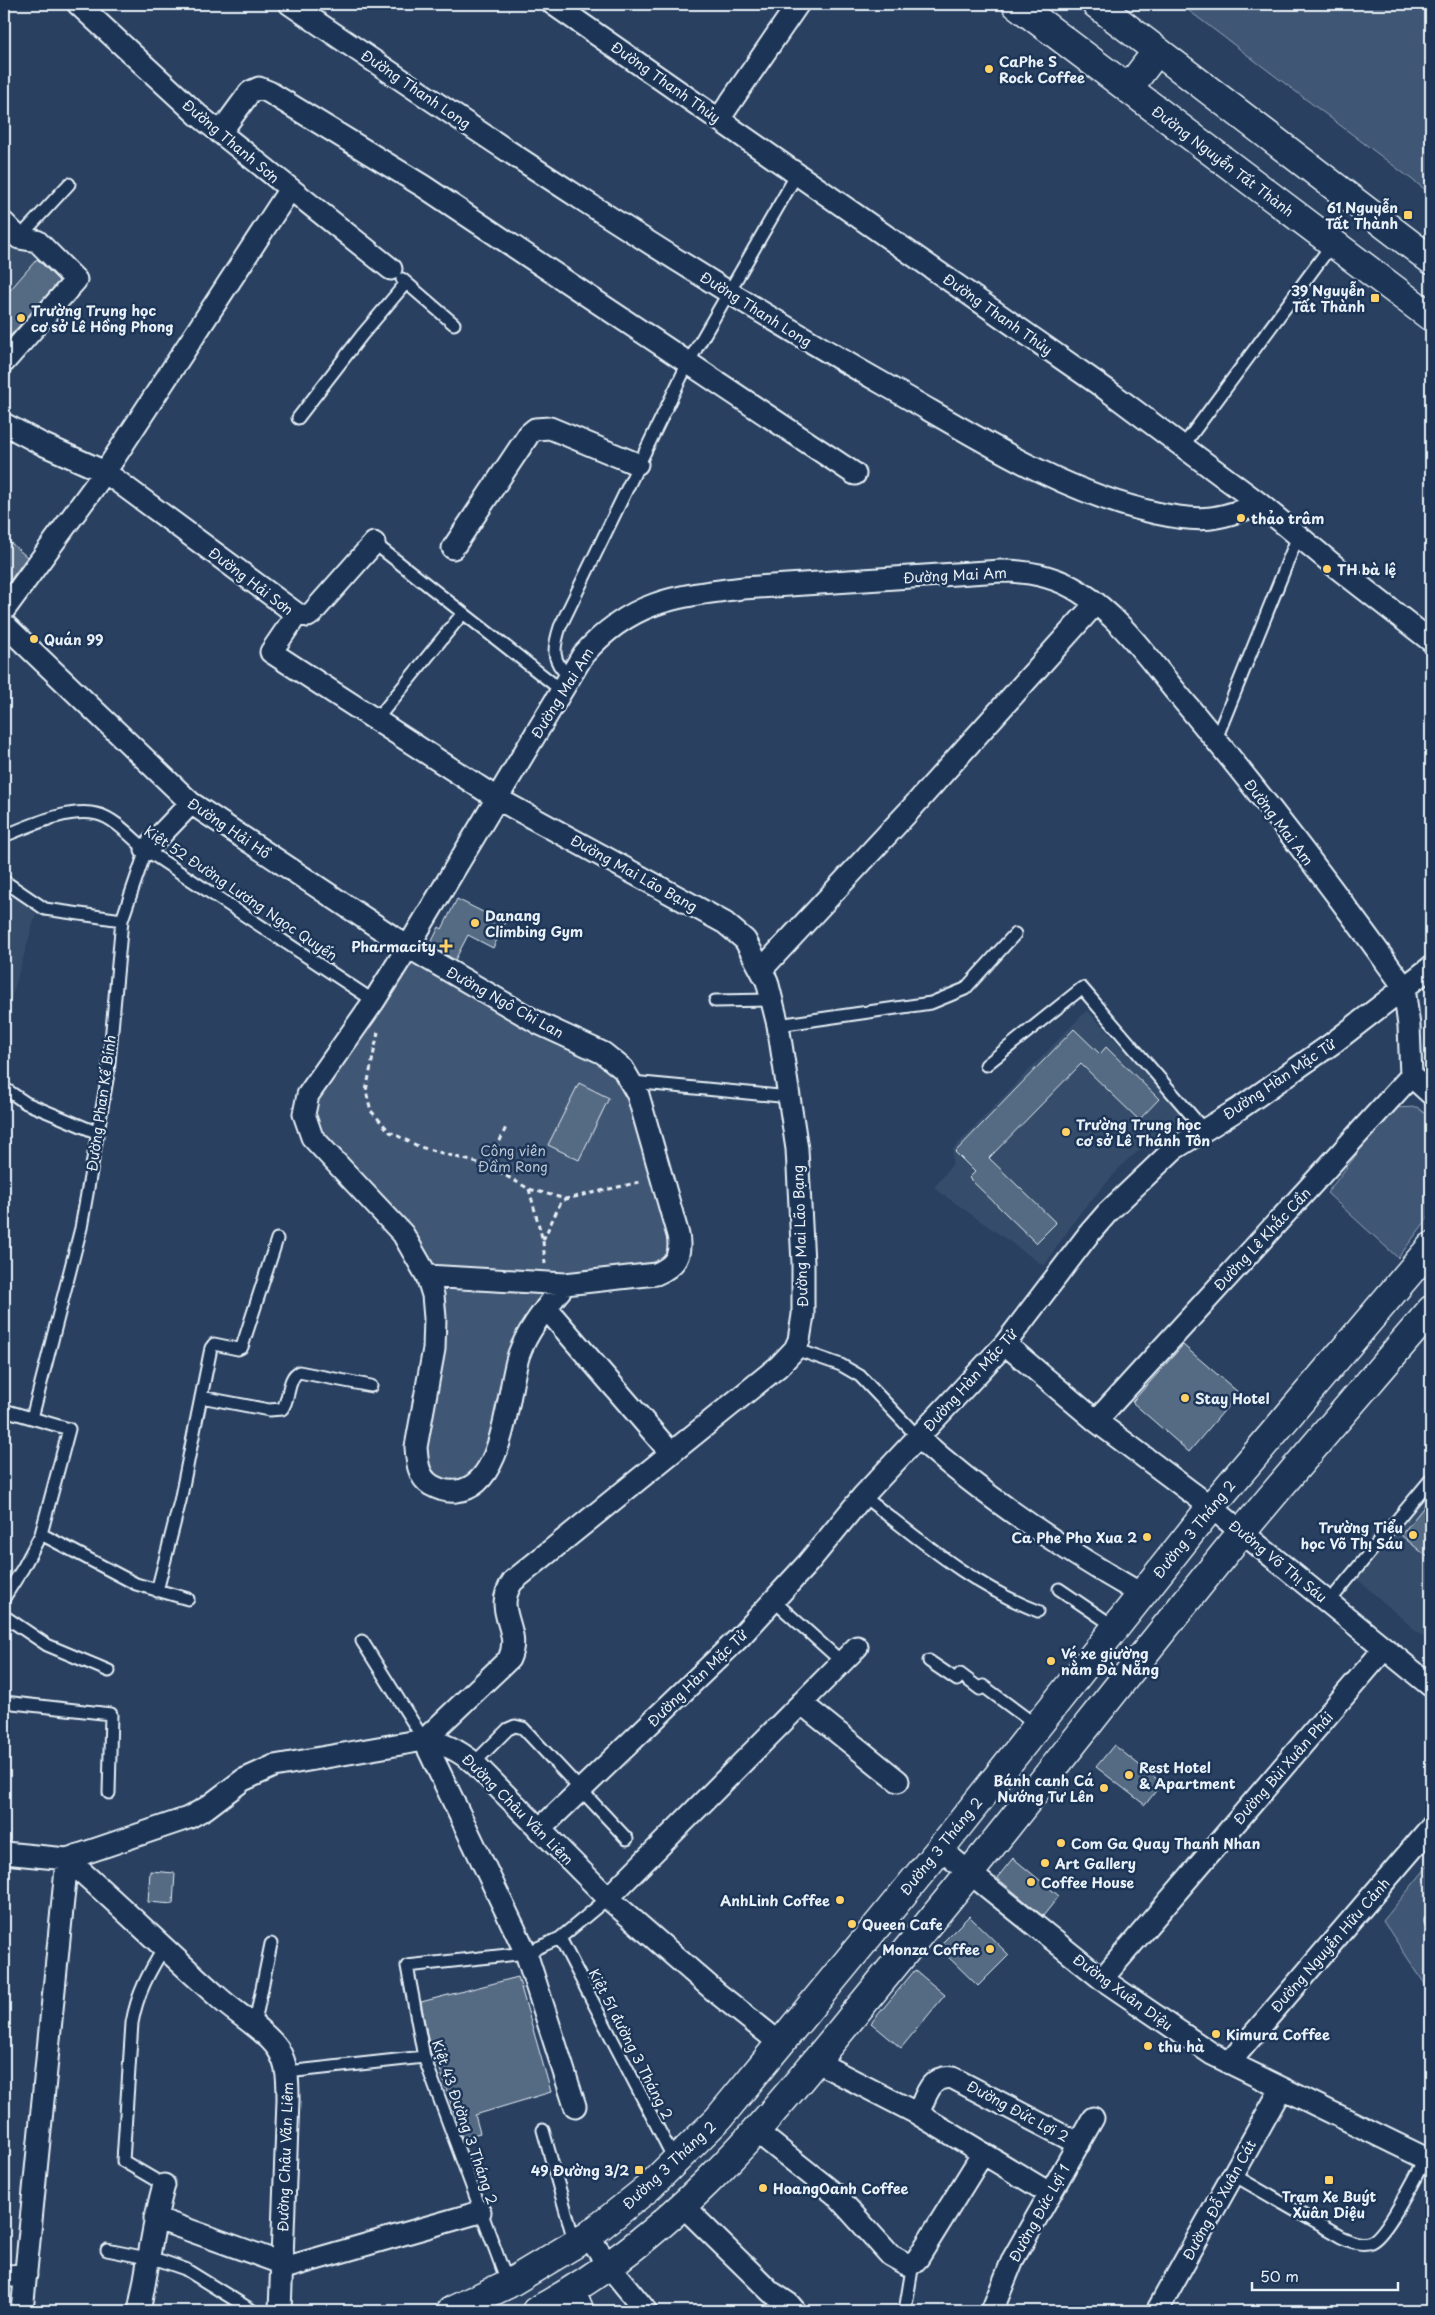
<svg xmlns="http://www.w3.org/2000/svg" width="1435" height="2315" viewBox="0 0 1435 2315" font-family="'Playpen Sans',sans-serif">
<rect width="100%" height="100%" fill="#294061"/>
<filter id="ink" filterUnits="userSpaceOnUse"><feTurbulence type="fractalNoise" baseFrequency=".02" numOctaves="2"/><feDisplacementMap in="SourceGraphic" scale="10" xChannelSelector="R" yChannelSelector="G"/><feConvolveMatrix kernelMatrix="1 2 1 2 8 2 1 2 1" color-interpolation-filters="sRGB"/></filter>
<g filter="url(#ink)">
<path fill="#364d6b" d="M4,237L33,247L71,280L4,355Z
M4,887L36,914L4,1023Z
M1087,1010L1184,1115L1126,1161L1079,1214L1044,1266L934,1188L952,1165L953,1149Z
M1431,1491V1644L1357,1579Z"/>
<path fill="#415774" stroke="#94a4b6" d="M1180,4H1431V194Z
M408,947L632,1082L678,1254L668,1269L564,1284L546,1308L495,1453L464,1490L422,1476L435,1319L427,1276L319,1146L308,1095Z
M1417,1107L1431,1119V1214L1398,1258L1327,1193L1392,1108Z
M1431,1862V1984L1427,1987L1383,1921Z"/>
<path fill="#556a83" stroke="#e8f1f8" d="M37,259L59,281L4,343V297Z
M4,537L27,557L4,589Z
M457,899L505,923L493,948L468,935L455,960L430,945L439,927L442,929Z
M1074,1029L1100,1054L1106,1047L1159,1099L1139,1120L1081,1064L989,1158L1056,1223L1036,1243L969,1178L975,1172L955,1152Z
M579,1083L609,1098L579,1160L548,1145Z
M1183,1345L1239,1393L1189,1452L1132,1402Z
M1431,1498V1560L1401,1535Z
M1114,1745L1162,1783L1145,1805L1096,1767Z
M1013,1858L1059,1896L1043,1916L997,1878Z
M150,1871L175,1873L173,1904L148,1902Z
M969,1916L1009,1955L978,1986L938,1947Z
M915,1970L945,1995L901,2048L871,2023Z
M518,1977L551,2092L475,2115L480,2133L462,2138L438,2063L435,2064L431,2055L421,2002Z"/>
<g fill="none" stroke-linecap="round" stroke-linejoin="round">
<g stroke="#e8f1f8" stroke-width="15">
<path id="service" d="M19,238L69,184
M402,279L454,324
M298,418L362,335L406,283
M1183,446L1333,243
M374,543L561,690
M569,676C551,661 553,649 560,627L688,363L797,174
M376,720L463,613
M1216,739L1298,536
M4,836C29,826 69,807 97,814C115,818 132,838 146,850L374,1001
M4,881L45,909L122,920
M715,1001L772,1000
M778,1025L931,1003L965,989L1015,934
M986,1065L1082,988L1204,1130
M632,1082L790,1097
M4,1088L26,1103L98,1133
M795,1349L841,1365L860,1376L918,1437
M201,1397L269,1410L282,1409C290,1400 287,1377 299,1372L371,1386
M4,1410L69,1429L41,1534L23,1568L4,1598
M32,1418L81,1228L108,1074L122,920L146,850
M863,1496C918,1538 972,1586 1038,1611
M41,1534L136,1584L188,1599
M1059,1589L1115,1627
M157,1591L180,1501L211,1348L214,1344L238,1349L242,1347L277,1239
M774,1601L842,1662
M1329,1602L1431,1479
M4,1616L47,1645L109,1671
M362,1641L424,1740
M929,1661L957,1680L960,1674L980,1689L983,1686L1037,1726
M4,1702L111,1714L109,1793
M474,1763L508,1729L515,1726L523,1728L627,1839
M1431,1920V1922
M560,1938L675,2161
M164,1948C149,1972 137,1994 132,2023L123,2161L164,2185
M254,2027L271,1944
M287,2072L424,2057
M543,2130L575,2244
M1232,2174L1341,2237C1350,2241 1361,2246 1371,2242C1388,2234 1415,2176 1426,2158
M107,2250L162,2261L185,2269L253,2311
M508,2284L424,2057L407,1966L526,1953L560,1938L608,1898
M905,2311L913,2263"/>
</g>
<g stroke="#e8f1f8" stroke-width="25">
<path id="minor" d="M78,4L198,115L391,269
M290,4C486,138 683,270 889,387C974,435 1060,492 1156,513C1202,523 1217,520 1260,504
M553,4L1107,390L1260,504L1336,567L1431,641
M719,119L798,4
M220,133L250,92L259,88L269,92L423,186L855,474
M4,223L19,238L37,241L76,280L4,362
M4,424L42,444L105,472L297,614L271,652L498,799L725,923L745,940L767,981L778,1025L797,1149L803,1263V1315L799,1340L795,1349L779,1366L513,1581C491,1612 523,1628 509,1659L424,1740L526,1953L575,2106
M453,548L529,434L535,429L550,428L637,464
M4,610L105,472L290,189
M297,614L308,616L312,613L374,543
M4,624L191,803L408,947L540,1024L603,1053L623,1069L638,1095L678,1235C682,1256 675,1266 656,1274L565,1284L427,1276
M146,850L191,803
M762,969L910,810L1096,603
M1411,1076L1431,1094
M565,1284C548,1306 529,1327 519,1354C507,1389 505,1488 456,1491C448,1492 438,1489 431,1485C418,1477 417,1461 416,1447L434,1349L435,1318L433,1295L427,1276L403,1234L312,1137L304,1114L308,1095L374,1001L408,947L583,655C630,601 675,596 743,588L1001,571C1030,571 1056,576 1080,592C1119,616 1148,658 1177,693C1256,787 1332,887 1404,987L1409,1026L1411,1076
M546,1308L671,1453
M1005,1344L1096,1421L1211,1507L1431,1686
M1096,1421L1411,1076
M918,1437C985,1498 1063,1549 1141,1594
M801,1703L898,1781
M539,1830L740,1637L808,1563L863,1496L1005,1344L1088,1235L1107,1213L1174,1149L1240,1108L1333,1043L1431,967
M940,1849L1102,1979L1212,2054L1431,2161
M4,1853L67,1859L188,1818L206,1808L243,1780L274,1766L424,1740C444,1743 458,1750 474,1763L608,1898L717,1993L781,2044
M67,1859C118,1903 166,1951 217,1996C235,2013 264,2029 278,2049C288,2065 288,2082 288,2100L280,2311
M608,1898L857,1647
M1102,1979L1385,1648
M815,2061L918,2114L1049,2193
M1229,2063L1431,1827
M918,2114C926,2096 930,2074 953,2078L1079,2144
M756,2131L835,2194L890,2255L906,2264L913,2263L918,2258L983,2153
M683,2206L771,2292L789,2304L795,2311
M155,2218L281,2263
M588,2236L609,2266L646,2311
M281,2269L480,2212
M4,2276L26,2275
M574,2290L583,2311
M22,2311L67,1859
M139,2311C148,2269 152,2226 164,2185
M992,2311L1013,2259L1093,2118
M1157,2311L1281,2089"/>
</g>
<g stroke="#e8f1f8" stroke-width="31">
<path id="primary" d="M1016,4L1431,317
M1096,4L1431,260
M1128,89L1157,51
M451,2311L508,2284L588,2236L648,2188L718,2119L940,1849L1211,1507L1431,1247
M536,2311C670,2238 752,2139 847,2023C900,1958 953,1894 1005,1829C1084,1730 1162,1630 1242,1532C1304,1457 1368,1384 1431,1310"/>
</g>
<path stroke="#e8f1f8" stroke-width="3" stroke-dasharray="5 4" stroke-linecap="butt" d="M378,1032L366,1091L371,1111L390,1132L420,1147L489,1166L529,1189L566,1199L640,1182
M489,1166L506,1127
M529,1189L543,1241L545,1264
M543,1240L561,1202L566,1199"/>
<use href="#service" stroke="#1d3557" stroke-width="11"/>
<use href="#minor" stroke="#1d3557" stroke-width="21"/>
<use href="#primary" stroke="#1d3557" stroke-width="28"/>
</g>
</g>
<g fill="#ffd166" stroke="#1d3557" stroke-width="2">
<circle cx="989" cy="69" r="5"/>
<rect x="1403" y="210" width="10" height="10" rx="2.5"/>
<rect x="1370" y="293" width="10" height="10" rx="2.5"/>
<circle cx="21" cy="318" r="5"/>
<circle cx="1241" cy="518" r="5"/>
<circle cx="1327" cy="569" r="5"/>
<circle cx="34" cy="639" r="5"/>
<circle cx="475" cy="923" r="5"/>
<path d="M443.5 938.5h5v5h5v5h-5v5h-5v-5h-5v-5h5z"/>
<circle cx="1066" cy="1132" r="5"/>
<circle cx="1185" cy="1398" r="5"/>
<circle cx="1413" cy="1535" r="5"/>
<circle cx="1147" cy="1537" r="5"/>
<circle cx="1051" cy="1661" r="5"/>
<circle cx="1129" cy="1775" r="5"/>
<circle cx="1104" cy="1788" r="5"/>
<circle cx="1061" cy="1843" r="5"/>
<circle cx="1045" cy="1863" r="5"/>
<circle cx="1031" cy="1882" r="5"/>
<circle cx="840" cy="1900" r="5"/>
<circle cx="852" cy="1924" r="5"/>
<circle cx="990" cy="1949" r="5"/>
<circle cx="1216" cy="2034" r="5"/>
<circle cx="1148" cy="2046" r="5"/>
<rect x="634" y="2165" width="10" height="10" rx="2.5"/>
<rect x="1324" y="2175" width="10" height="10" rx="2.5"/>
<circle cx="763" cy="2188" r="5"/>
</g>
<g text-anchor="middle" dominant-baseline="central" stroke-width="5" stroke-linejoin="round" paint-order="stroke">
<g font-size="14" font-weight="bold" fill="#e8f1f8" stroke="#1d3557" text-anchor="start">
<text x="999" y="61">CaPhe S<tspan x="999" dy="16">Rock Coffee</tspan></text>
<text x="1398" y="207" text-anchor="end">61 Nguyễn<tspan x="1398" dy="16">Tất Thành</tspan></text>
<text x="1365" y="290" text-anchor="end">39 Nguyễn<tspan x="1365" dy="16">Tất Thành</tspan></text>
<text x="31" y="310">Trường Trung học<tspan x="31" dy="16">cơ sở Lê Hồng Phong</tspan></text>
<text x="1251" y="518">thảo trâm</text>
<text x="1337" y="569">TH bà lệ</text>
<text x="44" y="639">Quán 99</text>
<text x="485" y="915">Danang<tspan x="485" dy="16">Climbing Gym</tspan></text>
<text x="436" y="946" text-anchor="end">Pharmacity</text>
<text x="1076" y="1124">Trường Trung học<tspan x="1076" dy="16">cơ sở Lê Thánh Tôn</tspan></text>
<text x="1195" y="1398">Stay Hotel</text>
<text x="1403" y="1527" text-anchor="end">Trường Tiểu<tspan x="1403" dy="16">học Võ Thị Sáu</tspan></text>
<text x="1137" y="1537" text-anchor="end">Ca Phe Pho Xua 2</text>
<text x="1061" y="1653">Vé xe giường<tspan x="1061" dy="16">nằm Đà Nẵng</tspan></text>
<text x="1139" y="1767">Rest Hotel<tspan x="1139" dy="16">&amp; Apartment</tspan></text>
<text x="1094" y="1780" text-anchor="end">Bánh canh Cá<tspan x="1094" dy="16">Nướng Tư Lên</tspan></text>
<text x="1071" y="1843">Com Ga Quay Thanh Nhan</text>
<text x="1055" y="1863">Art Gallery</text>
<text x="1041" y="1882">Coffee House</text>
<text x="830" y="1900" text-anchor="end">AnhLinh Coffee</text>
<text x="862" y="1924">Queen Cafe</text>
<text x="980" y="1949" text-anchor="end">Monza Coffee</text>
<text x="1226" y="2034">Kimura Coffee</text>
<text x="1158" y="2046">thu hà</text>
<text x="629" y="2170" text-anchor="end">49 Đường 3/2</text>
<text x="773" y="2188">HoangOanh Coffee</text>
<text x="1329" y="2196" text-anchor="middle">Trạm Xe Buýt<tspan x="1329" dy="16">Xuân Diệu</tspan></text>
</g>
<g font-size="14" fill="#e8f1f8" stroke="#1d3557">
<text transform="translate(666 82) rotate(35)">Đường Thanh Thủy</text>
<text transform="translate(416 89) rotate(34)">Đường Thanh Long</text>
<text transform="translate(231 141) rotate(40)">Đường Thanh Sơn</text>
<text transform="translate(1223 161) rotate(37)">Đường Nguyễn Tất Thành</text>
<text transform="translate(756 309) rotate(32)">Đường Thanh Long</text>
<text transform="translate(998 314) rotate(35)">Đường Thanh Thủy</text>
<text transform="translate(955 575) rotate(-3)">Đường Mai Am</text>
<text transform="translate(251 581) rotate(37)">Đường Hải Sơn</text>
<text transform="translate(562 693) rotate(-58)">Đường Mai Am</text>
<text transform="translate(1279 822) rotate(53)">Đường Mai Am</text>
<text transform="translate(229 828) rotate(34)">Đường Hải Hồ</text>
<text transform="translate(634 873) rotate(29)">Đường Mai Lão Bạng</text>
<text transform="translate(241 893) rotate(34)">Kiệt 52 Đường Lương Ngọc Quyến</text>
<text transform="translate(505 1002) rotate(29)">Đường Ngô Chi Lan</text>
<text transform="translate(1279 1079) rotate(-34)">Đường Hàn Mặc Tử</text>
<text transform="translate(101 1103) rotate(-82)">Đường Phan Kế Bính</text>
<text transform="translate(800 1236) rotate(-92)">Đường Mai Lão Bạng</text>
<text transform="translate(1262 1239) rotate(-47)">Đường Lê Khắc Cần</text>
<text transform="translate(970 1380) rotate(-48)">Đường Hàn Mặc Tử</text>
<text transform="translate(1194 1529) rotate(-51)">Đường 3 Tháng 2</text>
<text transform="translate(1278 1561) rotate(39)">Đường Võ Thị Sáu</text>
<text transform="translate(697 1678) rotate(-44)">Đường Hàn Mặc Tử</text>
<text transform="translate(1283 1768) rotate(-49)">Đường Bùi Xuân Phái</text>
<text transform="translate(518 1809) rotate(45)">Đường Châu Văn Liêm</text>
<text transform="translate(941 1846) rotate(-51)">Đường 3 Tháng 2</text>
<text transform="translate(1330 1945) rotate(-49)">Đường Nguyễn Hữu Cảnh</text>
<text transform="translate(1123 1992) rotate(36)">Đường Xuân Diệu</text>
<text transform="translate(631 2044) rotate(63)">Kiệt 51 đường 3 Tháng 2</text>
<text transform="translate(1018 2111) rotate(28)">Đường Đức Lợi 2</text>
<text transform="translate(465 2122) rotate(71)">Kiệt 43 Đường 3 Tháng 2</text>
<text transform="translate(285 2157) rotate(-88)">Đường Châu Văn Liêm</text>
<text transform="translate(669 2165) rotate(-43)">Đường 3 Tháng 2</text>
<text transform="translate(1219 2200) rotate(-61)">Đường Đỗ Xuân Cát</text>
<text transform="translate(1039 2213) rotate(-61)">Đường Đức Lợi 1</text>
</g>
<g font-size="14" fill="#b6c3d0" stroke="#1d3557">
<text x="513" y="1150">Công viên<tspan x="513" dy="16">Đầm Rong</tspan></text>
</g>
</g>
<rect width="1435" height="2315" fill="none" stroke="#1d3557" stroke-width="20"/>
<rect x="10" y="10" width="1415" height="2295" fill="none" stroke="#e8f1f8" stroke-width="2" filter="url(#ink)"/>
<path d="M1252 2282v8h146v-8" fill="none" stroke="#e8f1f8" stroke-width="2.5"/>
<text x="1260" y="2282" font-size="15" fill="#e8f1f8" stroke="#1d3557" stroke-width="4" paint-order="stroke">50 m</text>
</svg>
